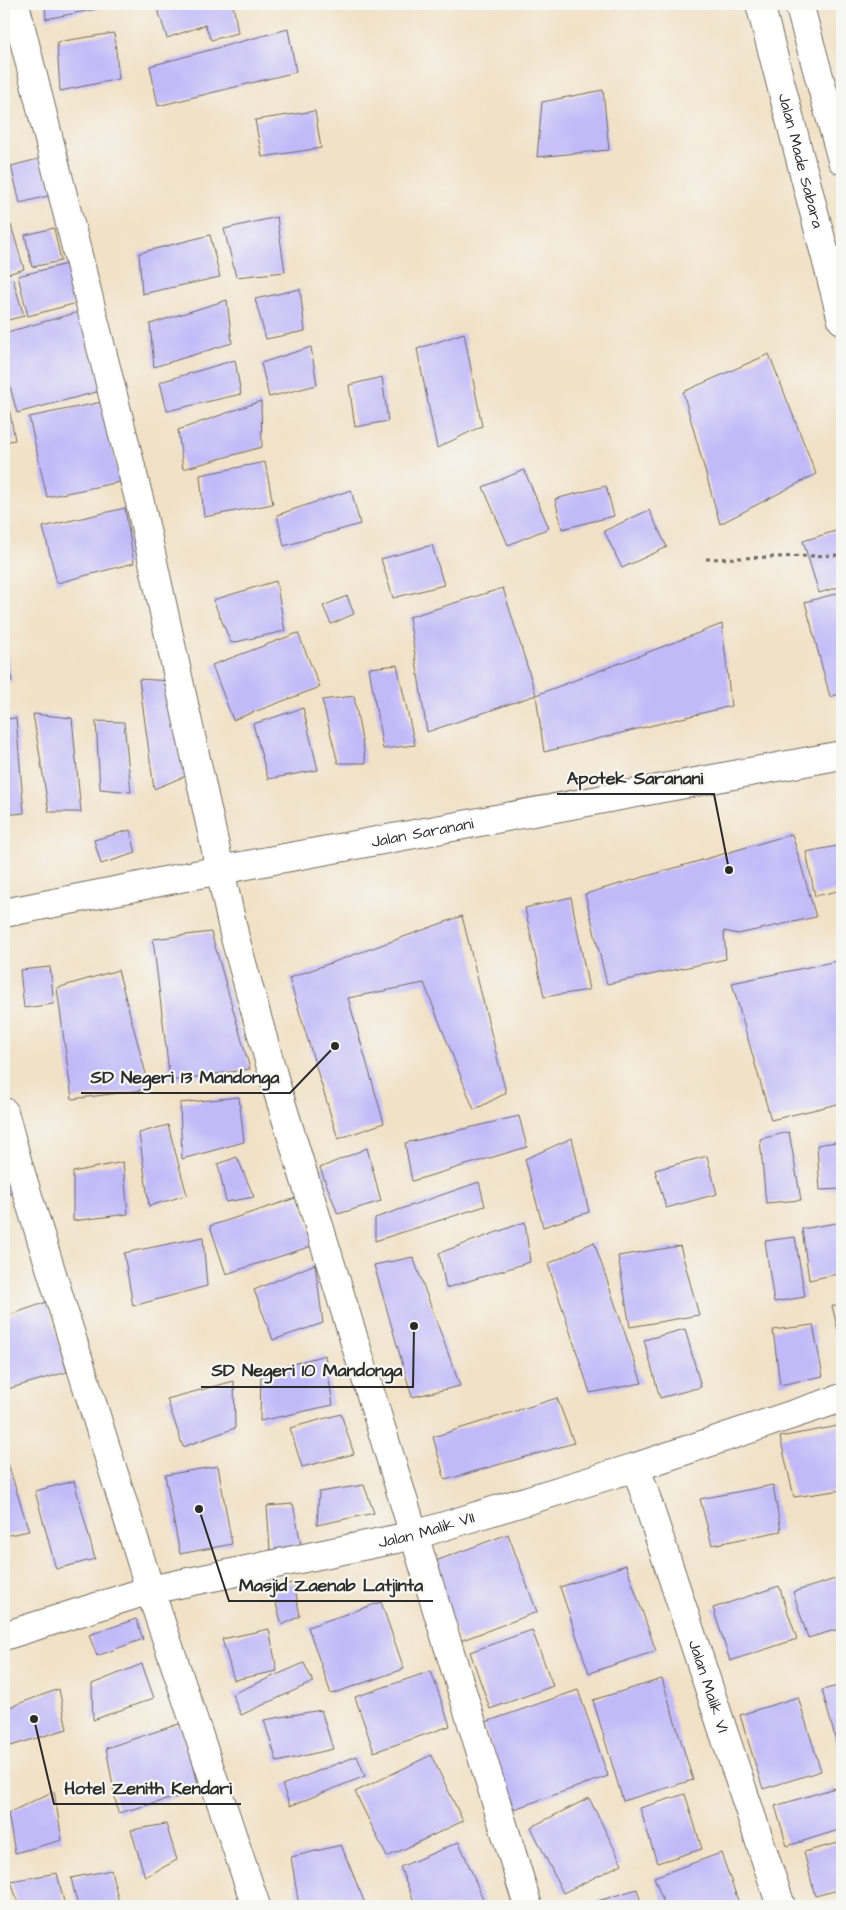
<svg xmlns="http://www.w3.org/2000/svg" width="846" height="1910" viewBox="0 0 846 1910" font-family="'Architects Daughter',sans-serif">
<rect width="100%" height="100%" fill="#f6f6f2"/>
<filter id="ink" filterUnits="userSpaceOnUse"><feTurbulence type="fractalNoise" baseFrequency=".02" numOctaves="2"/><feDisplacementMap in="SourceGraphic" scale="10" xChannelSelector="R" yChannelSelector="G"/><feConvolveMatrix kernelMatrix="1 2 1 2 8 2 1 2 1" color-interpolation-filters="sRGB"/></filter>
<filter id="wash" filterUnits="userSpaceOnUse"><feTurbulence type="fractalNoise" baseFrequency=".0096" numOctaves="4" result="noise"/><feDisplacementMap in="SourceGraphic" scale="20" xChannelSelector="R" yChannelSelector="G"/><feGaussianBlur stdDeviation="1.12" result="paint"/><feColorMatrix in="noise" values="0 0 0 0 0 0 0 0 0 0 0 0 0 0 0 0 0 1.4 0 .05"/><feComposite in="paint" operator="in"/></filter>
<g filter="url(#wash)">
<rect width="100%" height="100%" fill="#f1e1c6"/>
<g id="blocks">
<path fill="#c2baf8" d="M45,4H116V5L46,19Z
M156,4H233L238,33L211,40L205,25L167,38Z
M288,29L296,72L158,106L150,66Z
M114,33L119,79L60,91L57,42Z
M603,90L609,150L537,157L542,102Z
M315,111L321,148L262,157L255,120Z
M50,156L60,193L20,203L11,166Z
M4,181L10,203L4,205Z
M277,217L285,272L236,277L224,229Z
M11,225L24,269L4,275V227Z
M54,228L61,261L32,267L25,235Z
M210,235L220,277L142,294L139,253Z
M71,263L81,302L28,316L18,276Z
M13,279L24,316L4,321V281Z
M300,289L305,331L266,339L255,299Z
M227,300L232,343L154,367L150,324Z
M86,310L108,389L17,413L4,363V333Z
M464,333L482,426L437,448L417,349Z
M311,347L317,385L269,397L261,363Z
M769,354L816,474L720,524L683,392Z
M235,360L241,394L167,411L160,382Z
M382,377L388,421L355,427L349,385Z
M4,381L15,440L4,442Z
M261,401L262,447L183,469L178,430Z
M102,402L120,482L47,497L29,417Z
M265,462L273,504L204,517L200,475Z
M524,470L549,528L508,545L483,487Z
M606,486L614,516L562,529L555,499Z
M351,490L360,524L284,546L277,515Z
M125,508L134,563L57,583L43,527Z
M649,510L667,547L622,568L604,531Z
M842,529V586L819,593L803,541Z
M432,545L444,585L393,598L381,559Z
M276,581L285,631L231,643L213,600Z
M503,588L536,695L427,732L409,617Z
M842,592V693L830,697L805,602Z
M347,596L354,614L331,624L323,606Z
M722,624L731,706L544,752L536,695Z
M298,633L320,687L233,720L212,665Z
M4,636L12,681L4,682Z
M397,665L415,745L383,749L369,668Z
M139,679L171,681L188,775L154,789Z
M354,696L366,763H338L322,700Z
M303,708L318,770L268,779L253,724Z
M33,714L72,718L81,812H49Z
M16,718L24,813L4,815V719Z
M96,721L124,722L131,792L100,789Z
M130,830L136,853L101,864L94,840Z
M792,834L816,917L738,934L724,931L726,959L607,984L585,894Z
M842,845V890L815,896L806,852Z
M571,897L589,990L544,997L525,908Z
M462,916L506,1093L474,1110L424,983L348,998L384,1123L338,1139L289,978Z
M211,932L250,1069L170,1081L153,939Z
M842,960V1103L771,1120L732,983Z
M50,967L54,1004L24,1008L20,970Z
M118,970L150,1089L72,1099L57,988Z
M239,1097L244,1142L182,1159L180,1103Z
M519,1116L527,1147L412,1181L405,1143Z
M168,1125L187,1195L149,1206L139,1133Z
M789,1132L801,1200L766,1203L760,1139Z
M572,1138L589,1212L543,1227L525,1159Z
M842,1141V1189L820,1190L817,1145Z
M367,1148L381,1201L338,1214L320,1168Z
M707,1156L717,1194L666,1208L655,1170Z
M237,1157L254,1197L226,1202L218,1164Z
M4,1158L13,1193L4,1195Z
M123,1162L128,1214L73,1221V1172Z
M479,1182L485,1206L375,1241V1218Z
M299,1197L315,1245L226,1274L210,1226Z
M525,1222L530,1262L446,1288L439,1253Z
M842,1222V1273L809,1280L802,1229Z
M203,1237L207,1286L133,1306L124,1253Z
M795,1237L805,1297L774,1302L765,1241Z
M4,1239L7,1254L4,1255Z
M594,1242L642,1383L590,1393L548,1264Z
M680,1246L699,1315L630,1327L618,1256Z
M413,1257L460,1386L412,1397L374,1265Z
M315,1264L323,1323L273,1340L254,1290Z
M47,1302L67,1372L4,1390V1317Z
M842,1303V1346L832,1306Z
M813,1325L823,1376L780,1385L773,1330Z
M685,1329L701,1387L660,1398L644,1340Z
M325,1355L333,1405L260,1421L261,1373Z
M234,1381L235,1428L183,1447L167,1399Z
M557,1398L574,1443L445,1480L433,1437Z
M341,1414L354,1454L302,1467L290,1428Z
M838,1426L842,1455V1490L794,1497L780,1437Z
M4,1451L29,1531L4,1536Z
M218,1466L232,1544L180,1554L165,1475Z
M74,1481L95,1559L56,1569L35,1491Z
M364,1485L374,1513L317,1525L319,1492Z
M773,1485L781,1531L712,1545L700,1499Z
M293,1504L301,1544L270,1550L267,1506Z
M508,1534L537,1612L460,1641L430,1563Z
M626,1565L656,1651L589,1673L560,1587Z
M842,1577V1628L808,1638L793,1592Z
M294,1583L300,1616L282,1625L271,1586Z
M779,1586L797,1639L730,1661L713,1608Z
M381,1602L404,1669L331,1694L308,1627Z
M136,1619L143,1639L97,1656L89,1635Z
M269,1629L277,1671L234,1680L222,1639Z
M532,1630L553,1686L490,1709L470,1652Z
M304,1663L313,1682L241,1715L232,1694Z
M142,1664L154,1698L93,1720L92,1684Z
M431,1671L450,1726L374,1752L355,1697Z
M662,1679L693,1780L623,1801L593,1700Z
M842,1685V1763L822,1690Z
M59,1689L67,1729L4,1748V1709Z
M578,1690L608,1776L514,1809L483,1723Z
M798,1697L821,1771L763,1789L740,1715Z
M321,1710L333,1749L277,1762L264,1720Z
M182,1723L200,1791L118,1813L106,1748Z
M431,1755L463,1821L387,1857L355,1792Z
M357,1756L365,1776L290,1806L282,1785Z
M835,1788L842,1814V1829L787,1846L775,1806Z
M54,1791L62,1840L15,1853L8,1813Z
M685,1794L702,1849L657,1863L640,1808Z
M589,1798L622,1864L563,1893L531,1827Z
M166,1824L177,1860L145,1877L131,1830Z
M459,1842L486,1906H416L400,1867Z
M842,1842V1889L815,1896L804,1852Z
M341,1845L366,1906H299L291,1857Z
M721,1853L740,1906H665L654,1877Z
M111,1870L120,1906H78L71,1878Z
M57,1873L65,1906H19L11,1881Z
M637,1889L642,1906H582Z"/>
</g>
</g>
<g filter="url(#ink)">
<use href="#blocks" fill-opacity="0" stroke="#706b61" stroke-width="1"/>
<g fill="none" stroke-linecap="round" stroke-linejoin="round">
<g stroke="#706b61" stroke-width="30">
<g id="minor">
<path d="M15,4L141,507L235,938L277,1089L528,1906"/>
<path id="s1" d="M760,4L842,320"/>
<path d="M799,4L842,160"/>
<path id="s2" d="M4,913L220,870L842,755"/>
<path d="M4,1112L18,1164L150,1590L256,1906"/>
<path id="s3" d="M636,1467L781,1906"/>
<path id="s4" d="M4,1636L150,1590L415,1535L636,1467L842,1398"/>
</g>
</g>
<path stroke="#706b61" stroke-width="3" stroke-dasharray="4 4" stroke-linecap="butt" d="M706,559L842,555"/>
<use href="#minor" stroke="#fff" stroke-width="28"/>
</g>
</g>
<g text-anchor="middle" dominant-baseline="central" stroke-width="4.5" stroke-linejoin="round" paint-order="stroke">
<g font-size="16" fill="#2b2b2b" stroke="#f6f6f2">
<text stroke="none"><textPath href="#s1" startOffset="162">Jalan Made Sabara</textPath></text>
<text stroke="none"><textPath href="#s2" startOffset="426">Jalan Saranani</textPath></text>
<text stroke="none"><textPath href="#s4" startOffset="436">Jalan Malik VII</textPath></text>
<text stroke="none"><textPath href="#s3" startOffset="231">Jalan Malik VI</textPath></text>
</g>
</g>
<path fill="none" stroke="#2b2b2b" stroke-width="2" d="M729 870L714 794H557M335 1046L290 1093H81M414 1326L413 1387H201M199 1509L229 1601H433M34 1719L54 1804H241"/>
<g fill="#2b2b2b" stroke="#f6f6f2" stroke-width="2">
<circle cx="729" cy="870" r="5"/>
<circle cx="335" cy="1046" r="5"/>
<circle cx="414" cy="1326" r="5"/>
<circle cx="199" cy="1509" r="5"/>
<circle cx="34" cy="1719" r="5"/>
</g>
<g font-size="18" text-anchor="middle" font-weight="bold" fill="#2b2b2b" stroke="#f6f6f2" stroke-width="4.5" stroke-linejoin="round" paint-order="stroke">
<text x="635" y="784">Apotek Saranani</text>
<text x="185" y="1083">SD Negeri 13 Mandonga</text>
<text x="307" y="1376">SD Negeri 10 Mandonga</text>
<text x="331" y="1591">Masjid Zaenab Latjinta</text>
<text x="148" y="1794">Hotel Zenith Kendari</text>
</g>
<rect width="846" height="1910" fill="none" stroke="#f6f6f2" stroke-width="20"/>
</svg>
